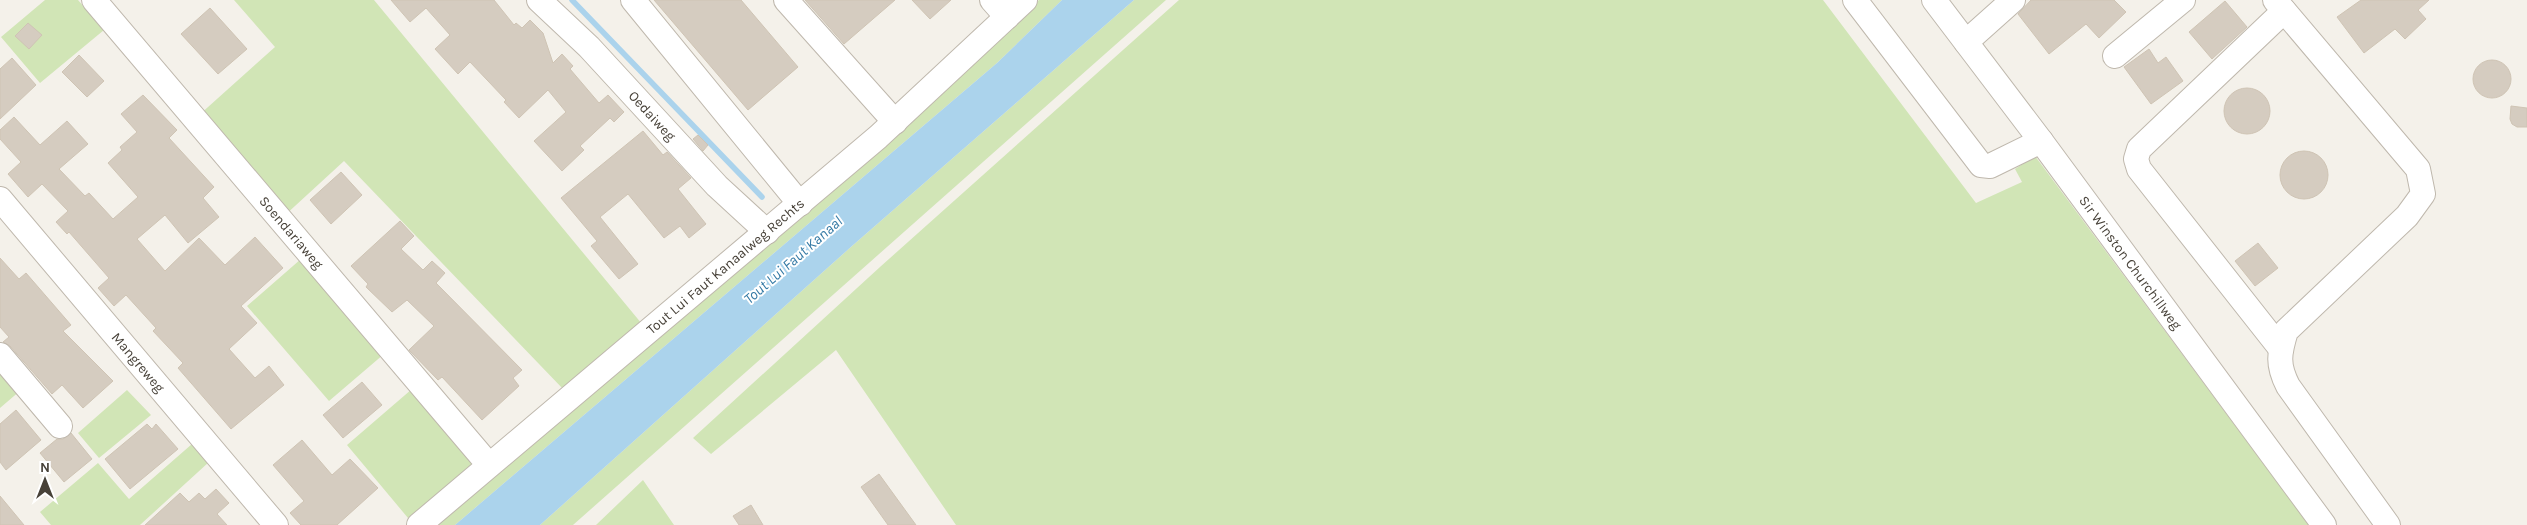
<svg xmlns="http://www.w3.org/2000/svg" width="2527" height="525" viewBox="0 0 2527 525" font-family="Karla,sans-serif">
<rect width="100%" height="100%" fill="#f4f1ea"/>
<path fill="#d1e5b6" d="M45,0H78L104,30L40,83L1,37Z
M234,0H374L642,324L564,390L344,161L283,217L198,116L275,47Z
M1039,0H1062L997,63L455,525H436L863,162Z
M1134,0H1166L573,525H540L852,246Z
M1179,0H1823L1976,203L2022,182L2015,169L2035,156L2309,525H956L836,350L711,454L693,438L880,267Z
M301,259L384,354L329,401L247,306Z
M0,365L21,390L0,408Z
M412,389L475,463L408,518L347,445Z
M127,390L151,415L99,458L78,433Z
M192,444L209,462L140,525H51L40,512L98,463L129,499Z
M643,480L674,525H596Z"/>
<path fill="#abd3ec" d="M1062,0H1134L852,246L540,525H455L997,63Z"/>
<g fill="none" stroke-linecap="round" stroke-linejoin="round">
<path stroke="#abd3ec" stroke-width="5.5" d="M572,0L762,197"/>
</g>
<path fill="#d5ccc0" stroke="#cfc4b4" d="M391,0H494L514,25L516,23L522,28L530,20L543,33L553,63L562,54L573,66L570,69L599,103L608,95L624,112L614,122L610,118L580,146L584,150L562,171L534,141L566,112L548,90L519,118L504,102L506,100L470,62L458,74L435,49L450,35L426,8L410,22Z
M654,0H741L798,67L748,110Z
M805,0H895L844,44Z
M912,0H951L930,19Z
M2031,0H2114L2126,12L2099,38L2086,24L2049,54L2018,14Z
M2361,0H2429L2418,10L2426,19L2405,39L2395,29L2364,53L2337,17Z
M2225,1L2247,27L2212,59L2189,32Z
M210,8L247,49L218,74L181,34Z
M28,23L42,35L29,49L15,36Z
M2149,49L2158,63L2166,57L2183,81L2151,104L2124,67Z
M79,55L104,81L87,97L62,72Z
M12,58L36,85L0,119V69Z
M2473 79a19 19 0 1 1 38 0a19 19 0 1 1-38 0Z
M2224 111a23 23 0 1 1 46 0a23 23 0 1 1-46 0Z
M143,95L177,130L169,138L214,187L203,198L219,217L188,243L165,215L137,239L165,271L199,238L225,265L255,237L283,268L241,306L257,323L229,349L255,378L269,366L284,385L231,429L178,368L183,363L153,331L156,328L126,295L114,306L98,288L109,278L69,232L67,234L56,222L68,211L42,184L28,197L8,174L21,162L0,139V130L14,117L40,145L67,121L88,144L59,169L85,196L89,193L113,219L138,197L108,163L122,150L120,147L137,132L121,114Z
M2511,106L2527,108V127H2517L2512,124L2510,119Z
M643,131L663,155L667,152L691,178L678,189L706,224L689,238L680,226L664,238L628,194L600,217L638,264L619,279L591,246L597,241L561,198Z
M698,135L708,145L703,151L693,139Z
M2280 175a24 24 0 1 1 48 0a24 24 0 1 1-48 0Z
M341,172L362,195L331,224L310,200Z
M400,221L414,236L401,249L423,270L432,261L445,273L436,283L522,370L513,378L519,386L482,420L442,377L438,380L409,350L434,326L407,300L392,312L366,287L368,284L351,266Z
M2258,243L2278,268L2255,286L2235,261Z
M0,258L19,279L26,273L71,325L63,331L113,381L83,408L62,385L52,394L10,346L3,342L9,337L0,327Z
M362,382L382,405L343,438L323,415Z
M16,410L41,440L6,470L0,462V424Z
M147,424L152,429L156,424L178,449L130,489L105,459Z
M71,433L92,459L64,482L40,453L57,439H63Z
M302,440L332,475L350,459L378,488L337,525H301L290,513L304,501L273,465Z
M879,474L916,525H888L861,487Z
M216,489L229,503L217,514L227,525H145L180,493L189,502L199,493L205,499Z
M0,496L24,525H0Z
M751,505L763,525H739L733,516Z"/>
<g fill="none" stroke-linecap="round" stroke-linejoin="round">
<g stroke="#bfb8ad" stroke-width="26">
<g id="minor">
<path id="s1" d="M94,0L489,465"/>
<path id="s2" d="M539,0L589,47L717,186L767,232"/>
<path d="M633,0L800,204"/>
<path d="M786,0L895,122"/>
<path d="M992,0L1007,17"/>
<path d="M1855,0L1981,165L1990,166L2041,141"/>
<path id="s3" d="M1934,0L2041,141L2324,525"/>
<path d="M2275,0L2418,169L2423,194L2407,216L2286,331C2279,354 2277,364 2288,386L2388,525"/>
<path d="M1966,42L2013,0"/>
<path d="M2115,56L2183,0"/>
<path id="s4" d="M0,199L276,525"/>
<path d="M2281,349L2139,169L2136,159L2139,149L2284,11"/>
<path d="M0,355L60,426"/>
<path id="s5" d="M419,525L878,137L1025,0"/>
</g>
</g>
<use href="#minor" stroke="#fff" stroke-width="24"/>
</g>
<g text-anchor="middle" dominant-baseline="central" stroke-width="4" stroke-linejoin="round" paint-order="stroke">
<g font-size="14" fill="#474138" stroke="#fff">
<text stroke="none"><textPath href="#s2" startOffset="162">Oedaiweg</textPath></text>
<text stroke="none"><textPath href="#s1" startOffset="305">Soendariaweg</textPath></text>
<text stroke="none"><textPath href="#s3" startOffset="328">Sir Winston Churchillweg</textPath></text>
<text stroke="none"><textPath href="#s5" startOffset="401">Tout Lui Faut Kanaalweg Rechts</textPath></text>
<text stroke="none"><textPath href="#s4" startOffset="214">Mangreweg</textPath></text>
</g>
<g font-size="15" font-style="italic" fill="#357aa5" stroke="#fff">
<text transform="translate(793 260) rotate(-41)">Tout Lui Faut Kanaal</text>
</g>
</g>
<g transform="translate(45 480)" stroke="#ffffff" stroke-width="4" paint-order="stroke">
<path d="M0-4L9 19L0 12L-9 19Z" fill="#474138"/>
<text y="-8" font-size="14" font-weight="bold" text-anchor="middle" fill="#474138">N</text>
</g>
</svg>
